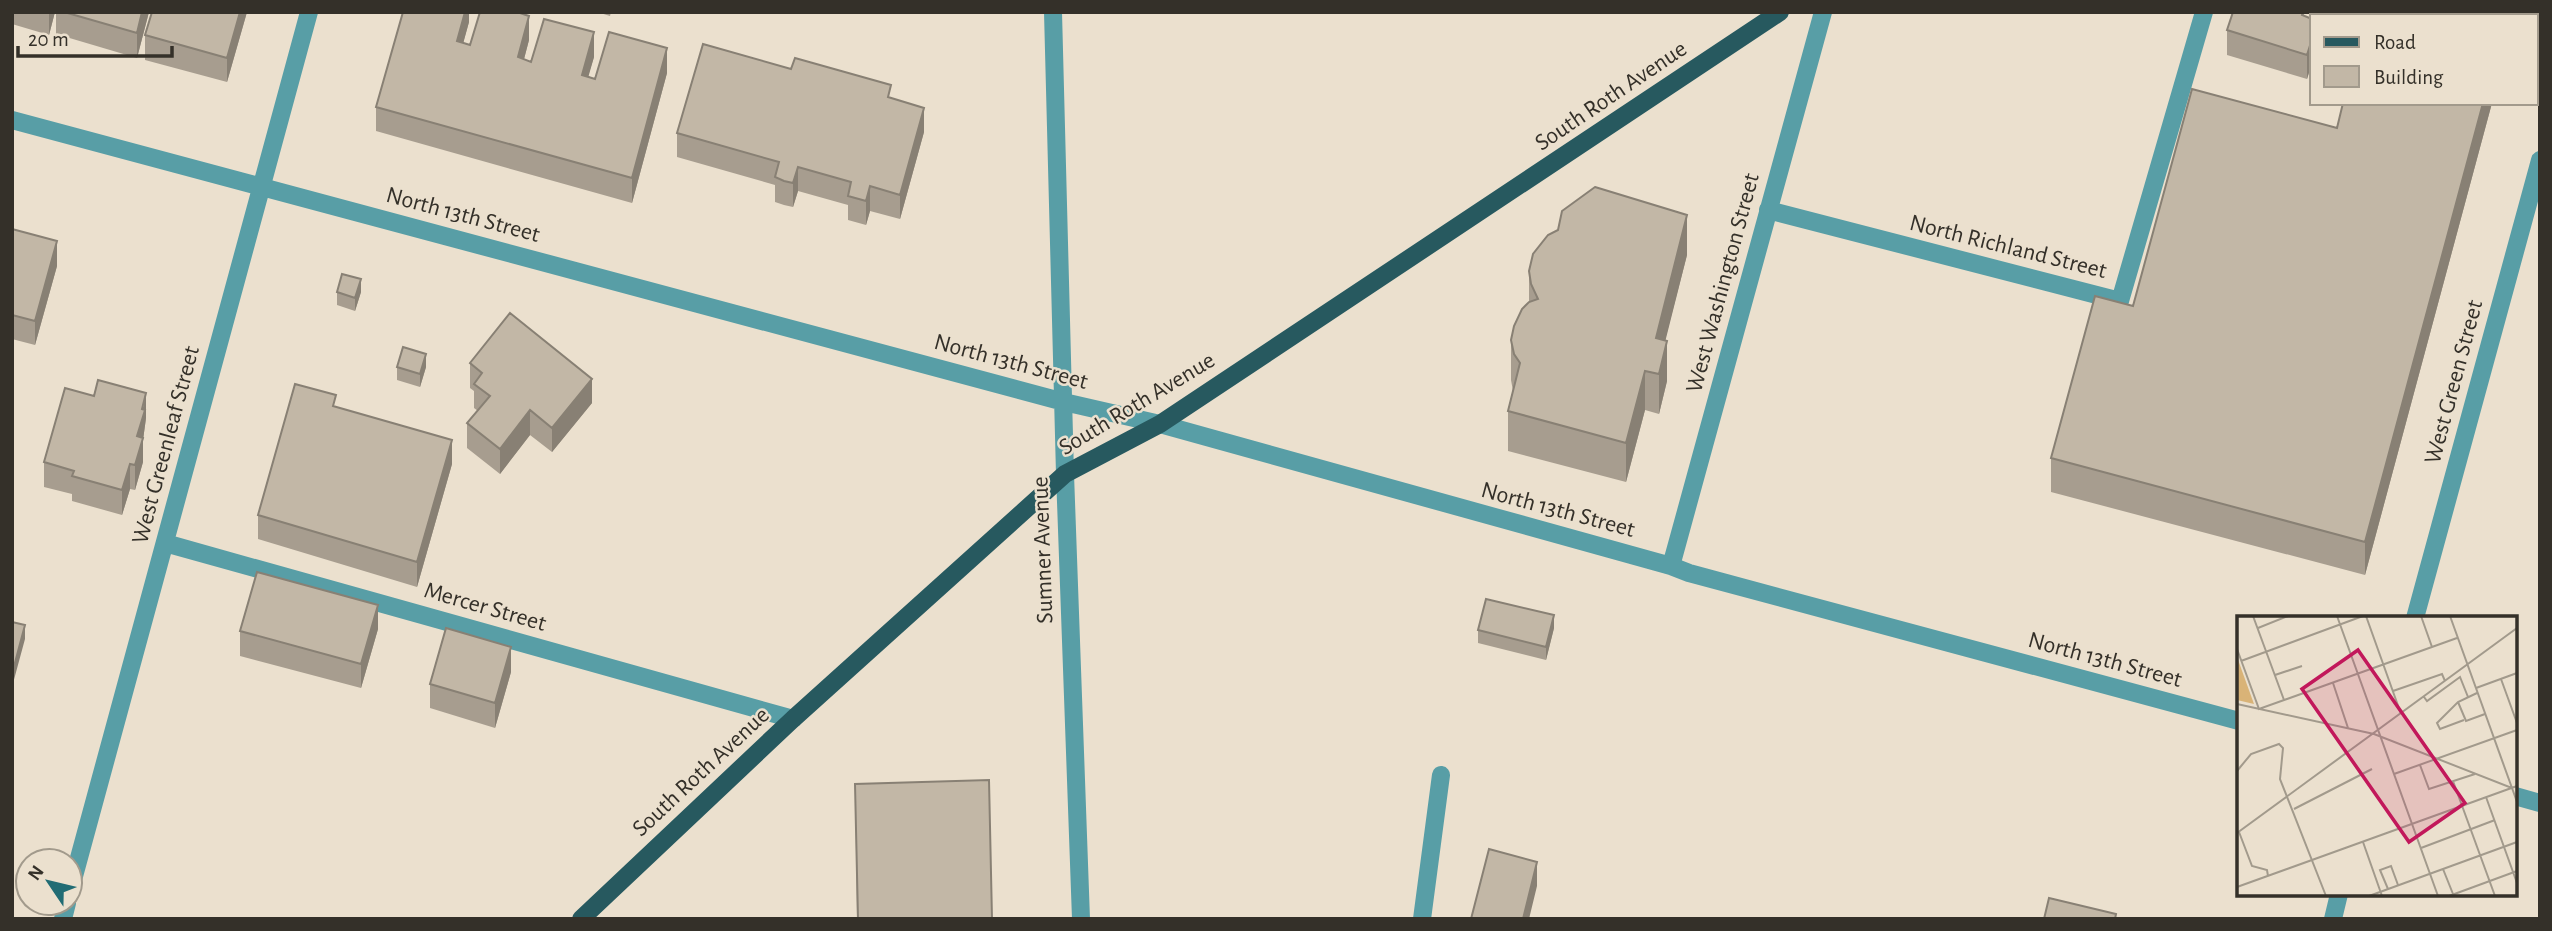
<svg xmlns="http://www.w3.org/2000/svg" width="2552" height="931" viewBox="0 0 2552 931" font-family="'Alegreya Sans',sans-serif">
<rect width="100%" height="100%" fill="#ebe0ce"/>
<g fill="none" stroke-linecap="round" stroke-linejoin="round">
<path stroke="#589ea6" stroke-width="18" d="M1053,12L1065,474L1081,919
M2390,12L2402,16
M2536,52L2540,53
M12,120L1064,402L1160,424L1671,566L1689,573L2239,721
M1768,210L2120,301L2204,12
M165,543L793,719
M1671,566L1823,12
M2415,618L2540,160
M2515,796L2540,803
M70,891L309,12
M63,919L67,903
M1422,919L1441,775
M2333,919L2339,894"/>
<path stroke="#27595f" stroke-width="18" d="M581,919L793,719L1065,474L1160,424L1780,12"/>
</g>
<path fill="#a79d8f" d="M12,12H55L49,35L12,24Z
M56,12H149L137,58L56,34Z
M152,12H247L227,82L145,60V35Z
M469,12V22L463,43L470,45L529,40L524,59L531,62L594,57L588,76L595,79L667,73L632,203L376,131V107Z
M597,12H611L610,16Z
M2304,12V16L2312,19V63L2307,79L2227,55V30Z
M891,98L924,132L900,219L870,211L866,225L848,220V205L798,191L793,207L784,205L775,202V185L677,157V133Z
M2492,103L2365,575L2051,492V458L2133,306L2337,128Z
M12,229L57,266L35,345L12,339Z
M1687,255L1665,340L1667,381L1659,414L1645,410L1626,482L1508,451V411L1513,391L1511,380V340L1529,302V271Z
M337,292H361L355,311L337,305Z
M470,363L592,403L552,452L530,435L500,474L467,448V423L478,411L474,408V391L470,388Z
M397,367H426L420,387L397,380Z
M336,407L452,464L417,587L258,539V515Z
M146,418L143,440V462L135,490L130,489L122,515L72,501V494L44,487V462Z
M1554,628L1546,660L1478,643V630Z
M378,629L361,688L240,656V631Z
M511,672L495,728L430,708V684Z
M855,784L992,919H857Z"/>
<path fill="#888074" d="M49,12H55L49,35Z
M142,12H149L137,58V33Z
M240,12H247L227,82V58Z
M465,12H469V22L457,66V41Z
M529,16V40L518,82V57Z
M594,32V57L582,99V75Z
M2312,39V63L2307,79V55Z
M667,48V73L632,203V178Z
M2483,103H2492L2365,575V542Z
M924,108V132L900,219V195Z
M798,167V191L793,207V183Z
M870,186V211L866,225V201Z
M1687,215V255L1657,374L1656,338Z
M57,241V266L35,345V321Z
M361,279V292L355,311V298Z
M1667,341V381L1659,414V374Z
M426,354V367L420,387V374Z
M1645,371V410L1626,482V443Z
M592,379V403L552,452V428Z
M146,393V418L143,440V462L135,490V465L137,436Z
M530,410V435L500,474V449Z
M452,440V464L417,587V562Z
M130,464V489L122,515V490Z
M378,605V629L361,688V664Z
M1554,615V628L1546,660V647Z
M25,625V639L12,687V674Z
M511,647V672L495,728V703Z
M14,828V853L12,860V836Z
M1537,862V886L1529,919H1523Z"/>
<path fill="#c2b7a6" stroke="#888074" stroke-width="2" d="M64,12H142L137,33Z
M152,12H240L227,58L145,35Z
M403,12H465L457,41L470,45L480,12H517L529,16L518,57L531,62L544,19L594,32L582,75L595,79L609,32L667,48L632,178L376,107Z
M2233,12H2303L2302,15L2312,19V39L2307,55L2227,30Z
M703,44L791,69L795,58L891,85L888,97L924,108L900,195L870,186L866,201L848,196L851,182L798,167L793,183L784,181L775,177L779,162L677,133Z
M2192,89L2337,128L2343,103H2483L2365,542L2051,458L2095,296L2133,306Z
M1595,187L1687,215L1656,338L1667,341L1659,374L1645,371L1626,443L1508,411L1520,363L1514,354L1511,340L1514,326L1522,309L1529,302L1538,299L1531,284L1529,271L1533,254L1548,235L1558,230L1562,211Z
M12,229L57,241L35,321L12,315Z
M342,274L361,279L355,298L337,292Z
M510,313L592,379L552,428L530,410L500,449L467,423L490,396L474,384L482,373L470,363Z
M403,347L426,354L420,374L397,367Z
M98,380L146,393L142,409L145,410L137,436L143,438L135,465L130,464L122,490L72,476L74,471L44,462L65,388L94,396Z
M295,384L336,395L333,406L452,440L417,562L258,515Z
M257,572L378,605L361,664L240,631Z
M1486,599L1554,615L1546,647L1478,630Z
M12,622L25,625L12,674Z
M446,628L511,647L495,703L430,684Z
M989,780L992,919H858L855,784Z
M1489,849L1537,862L1523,919H1471Z
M2049,898L2116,914L2115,919H2044Z"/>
<g text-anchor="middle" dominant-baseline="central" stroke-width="5" stroke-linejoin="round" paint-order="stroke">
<g font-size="24" fill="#343029" stroke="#ebe0ce">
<text transform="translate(1611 96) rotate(-34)">South Roth Avenue</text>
<text transform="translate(463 215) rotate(15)">North 13th Street</text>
<text transform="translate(2008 247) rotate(14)">North Richland Street</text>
<text transform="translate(1723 283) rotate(-75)">West Washington Street</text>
<text transform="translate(1011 362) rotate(15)">North 13th Street</text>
<text transform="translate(2454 382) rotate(-75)">West Green Street</text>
<text transform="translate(1137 404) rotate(-31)">South Roth Avenue</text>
<text transform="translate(166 445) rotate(-75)">West Greenleaf Street</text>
<text transform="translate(1558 510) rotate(15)">North 13th Street</text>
<text transform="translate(1043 550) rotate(-92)">Sumner Avenue</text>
<text transform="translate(485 607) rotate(16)">Mercer Street</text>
<text transform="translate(2105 660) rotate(15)">North 13th Street</text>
<text transform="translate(701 772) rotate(-43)">South Roth Avenue</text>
</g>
</g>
<g transform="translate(2237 616)">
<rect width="280" height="280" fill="#ebe0ce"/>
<path d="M0,41L17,88L0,84Z" fill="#d9b377"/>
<path fill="none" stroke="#a29a8c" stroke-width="2" d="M16,0L47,84M100,0L201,280M129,0L164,98M184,0L195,31M213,0L275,172M21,12L51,0M0,33L22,93L220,22M4,45L126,0M38,59L65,50M264,63L280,107M96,67L111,112M239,72L280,57M156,75L205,58L208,65M187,81L190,85L223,61L231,81M221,86L229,105L248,98M0,88L137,118L275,172L280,186M227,104L203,113L200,107L221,86L240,77M183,149L192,173L238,158M0,155L14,138L42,128L46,132L43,163L89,280M157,158L280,114M216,165L258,280M249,181L280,267M57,193L135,153M2,216L15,250L30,254L31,260M0,217L280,12M126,226L145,280M184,232L258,204M206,253L216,278M0,271L280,170M151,273L143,254L154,250L161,269M132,280L280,226M212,280L280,255"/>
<path fill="#c2185b" fill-opacity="0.15" stroke="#c2185b" stroke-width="3.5" d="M121,34L228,187L172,226L65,73Z"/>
<rect width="280" height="280" fill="none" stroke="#343029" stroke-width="3.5"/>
</g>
<rect width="2552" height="931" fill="none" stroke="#343029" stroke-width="28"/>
<rect x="2310" y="14" width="228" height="91" fill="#ebe0ce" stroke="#a29a8c" stroke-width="2"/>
<rect x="2324" y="37" width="35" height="10" fill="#27595f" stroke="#a29a8c" stroke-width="2"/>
<text x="2374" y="49" font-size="21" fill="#343029">Road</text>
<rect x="2324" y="66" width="35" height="21" fill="#c2b7a6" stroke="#a29a8c" stroke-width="2"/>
<text x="2374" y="84" font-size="21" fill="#343029">Building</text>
<g transform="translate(49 882) rotate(305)"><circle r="33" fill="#ebe0ce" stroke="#a29a8c" stroke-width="2"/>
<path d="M0-5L12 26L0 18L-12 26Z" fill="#216c74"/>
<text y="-10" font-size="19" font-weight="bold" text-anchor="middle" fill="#343029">N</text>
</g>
<path d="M18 46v10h154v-10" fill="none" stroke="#343029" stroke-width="3.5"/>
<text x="28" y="46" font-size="21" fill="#343029" stroke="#ebe0ce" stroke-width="5" paint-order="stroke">20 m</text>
</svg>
